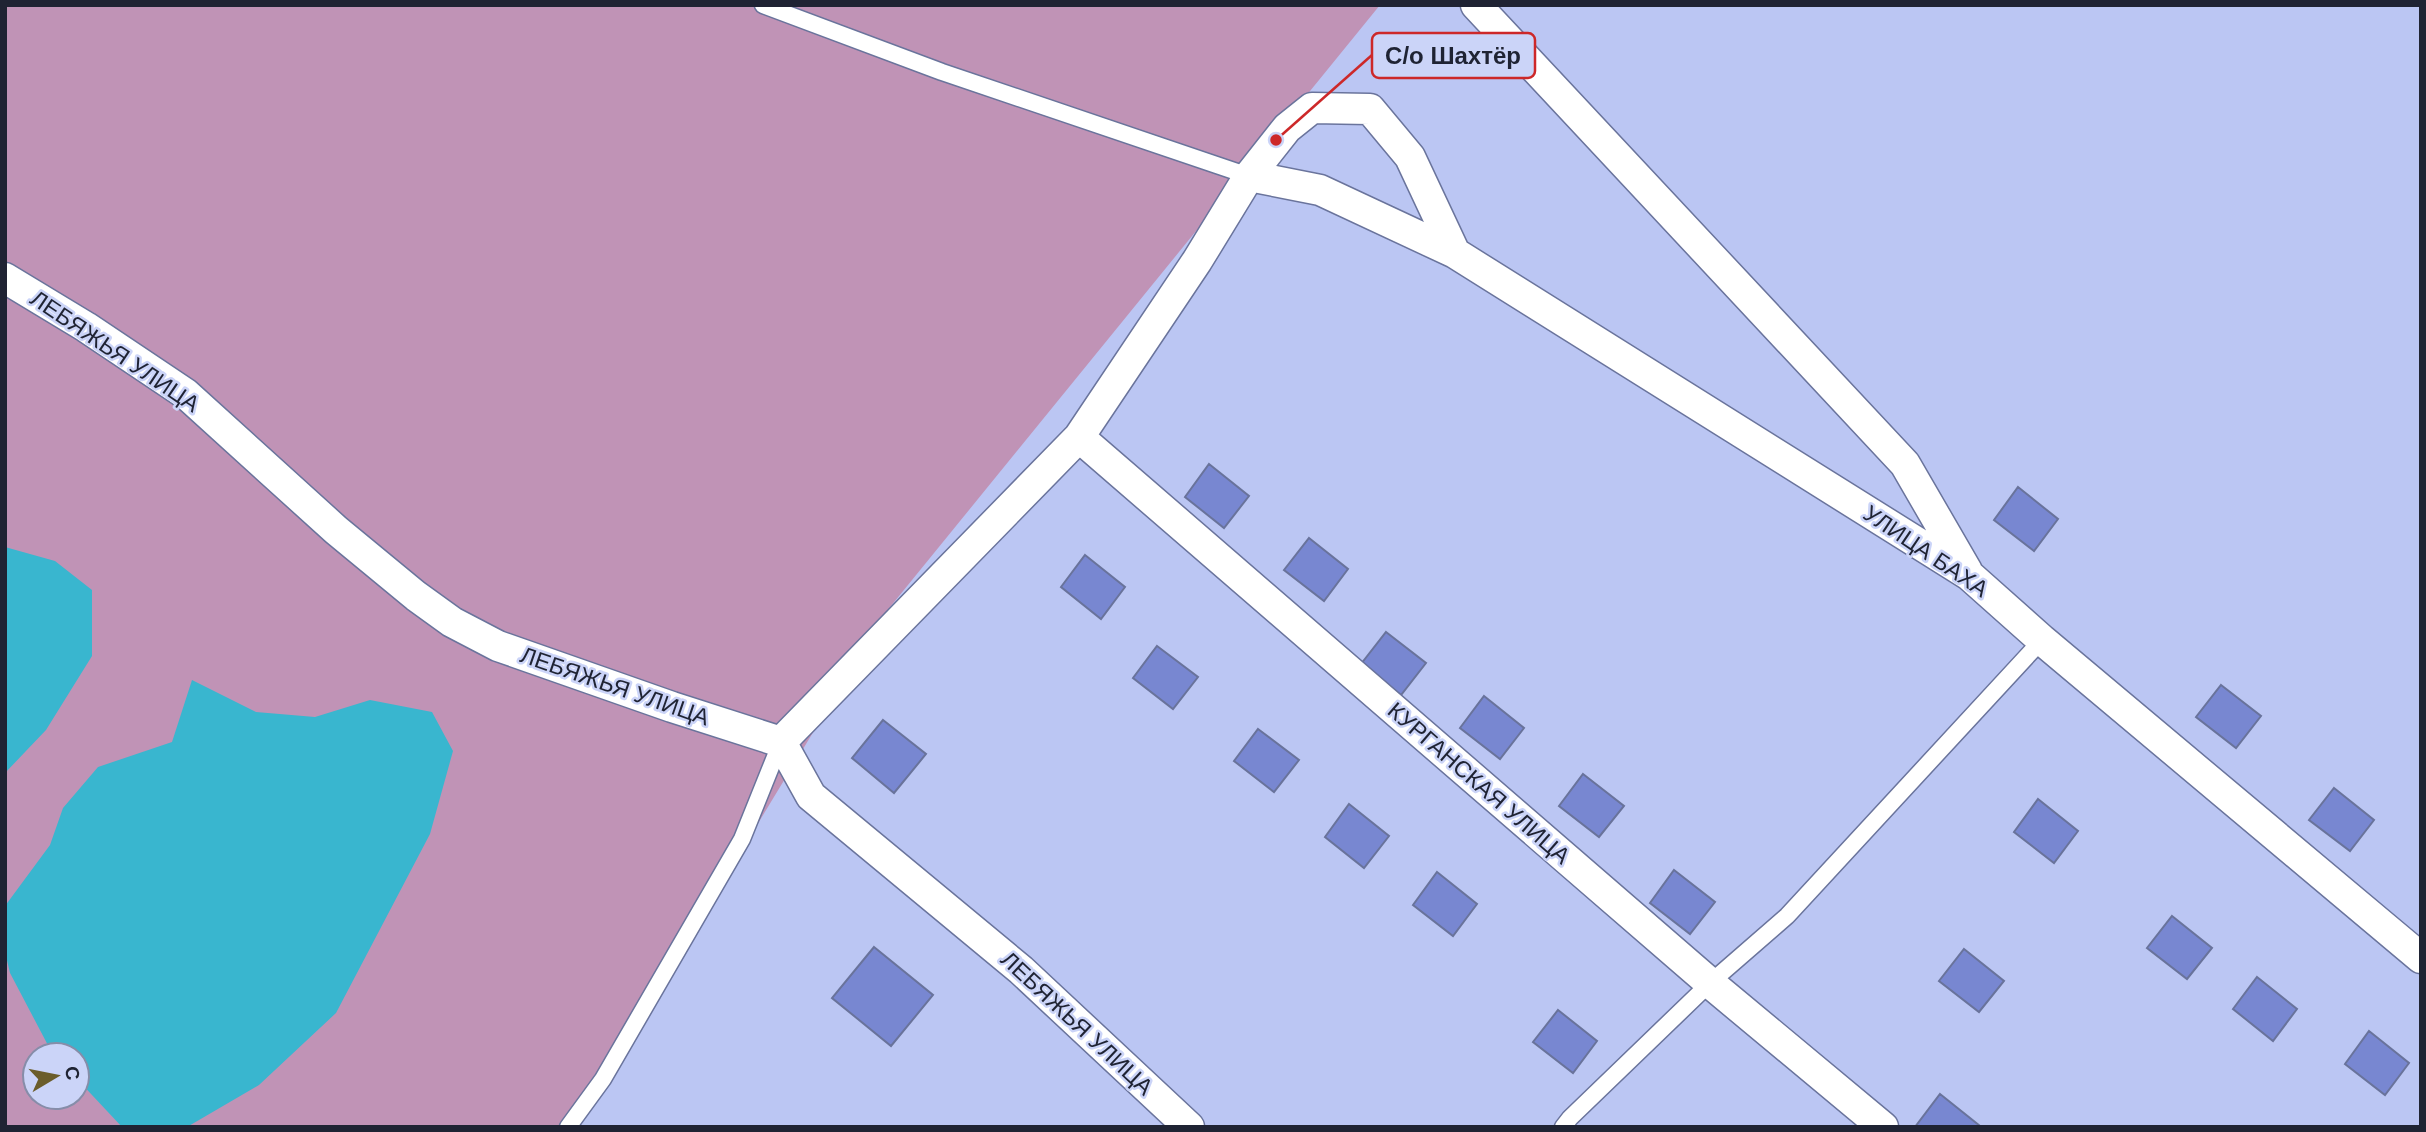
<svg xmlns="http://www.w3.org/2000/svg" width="2426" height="1132" viewBox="0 0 2426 1132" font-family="Helvetica,sans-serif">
<rect width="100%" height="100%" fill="#bbc6f3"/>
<path fill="#c093b6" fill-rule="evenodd" d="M5,5H1380L886,612L574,1127H5ZM35,1055H77V1097H35Z"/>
<path fill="#39b6cf" d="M5,547L55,561L92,590V656L46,730L5,773Z
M192,680L256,712L315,717L370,700L432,712L453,751L430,834L336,1013L259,1085L187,1127H122L77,1079V1055H55L51,1051L10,973L5,952V906L50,845L63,808L98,767L172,742Z"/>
<path fill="#7887d1" stroke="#69739b" stroke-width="2" d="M1209,464L1249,496L1224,528L1185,497Z
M2018,487L2058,519L2034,551L1994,520Z
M1309,538L1348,569L1324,601L1284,570Z
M1085,555L1125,587L1101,619L1061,587Z
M1386,632L1426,663L1401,695L1361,664Z
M1157,646L1198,677L1173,709L1133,678Z
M2221,685L2261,716L2236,748L2196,717Z
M1484,696L1524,728L1500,759L1460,728Z
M883,720L926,754L894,793L852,758Z
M1258,729L1299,760L1274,792L1234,761Z
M1583,774L1624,806L1599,837L1559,806Z
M2334,788L2374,820L2350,851L2309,820Z
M2038,799L2078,831L2054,863L2014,832Z
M1349,804L1389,836L1364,868L1325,837Z
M1674,870L1715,902L1690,934L1650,903Z
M1437,872L1477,904L1453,936L1413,905Z
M2172,916L2212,948L2187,979L2147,948Z
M874,947L933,995L891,1046L832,998Z
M1964,949L2004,981L1979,1012L1939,981Z
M2257,977L2297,1009L2273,1041L2233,1009Z
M1558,1010L1597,1041L1573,1073L1533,1042Z
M2369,1031L2409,1063L2385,1095L2345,1064Z
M1940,1094L1980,1126V1127H1915Z"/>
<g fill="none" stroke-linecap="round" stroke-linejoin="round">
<g stroke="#6a749c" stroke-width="19">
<path id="lane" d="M763,5L942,72L1249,176
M568,1127L603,1079L742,839L781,742
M1563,1127L1570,1118L1710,983L1787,916L2042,640"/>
</g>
<g stroke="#6a749c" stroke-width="33">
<path id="street" d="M1476,5L1905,464L1967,571
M1455,253L1410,157L1370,109L1312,108L1287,128L1249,176L1320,190L1455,253L1969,575L2042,640L2421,958
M5,278L86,327L186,394L336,530L416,596L452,622L498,646L672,707L781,742L811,796L1021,970L1189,1127
M1079,437L1710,983L1883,1127
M781,742L1079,437L1197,261L1249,176"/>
</g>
<use href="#lane" stroke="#fff" stroke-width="16"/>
<use href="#street" stroke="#fff" stroke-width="30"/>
</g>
<g text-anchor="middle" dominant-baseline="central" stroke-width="5" stroke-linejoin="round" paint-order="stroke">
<g font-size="23" fill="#1f2333" stroke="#cbd4f8">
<text transform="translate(115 351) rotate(34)">ЛЕБЯЖЬЯ УЛИЦА</text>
<text transform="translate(1926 551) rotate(34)">УЛИЦА БАХА</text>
<text transform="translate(615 686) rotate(19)">ЛЕБЯЖЬЯ УЛИЦА</text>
<text transform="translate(1479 783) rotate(41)">КУРГАНСКАЯ УЛИЦА</text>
<text transform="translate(1077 1023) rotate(43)">ЛЕБЯЖЬЯ УЛИЦА</text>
</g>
</g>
<path fill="none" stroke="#cd2829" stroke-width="2.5" d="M1276 140L1372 55"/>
<circle fill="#cd2829" stroke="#cbd4f8" stroke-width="2.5" cx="1276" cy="140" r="7"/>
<rect fill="#cbd4f8" stroke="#cd2829" stroke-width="2.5" x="1372" y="33" width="163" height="45" rx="7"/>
<g font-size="24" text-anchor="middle" font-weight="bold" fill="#1f2333">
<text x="1453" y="64">С/о Шахтёр</text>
</g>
<rect width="2426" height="1132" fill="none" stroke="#1f2333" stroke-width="14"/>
<g transform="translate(56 1076) rotate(80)"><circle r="33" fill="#cbd4f8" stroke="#868da9" stroke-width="2"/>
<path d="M0-5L12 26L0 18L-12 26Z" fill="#6b5d2b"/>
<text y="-10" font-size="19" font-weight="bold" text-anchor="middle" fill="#1f2333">С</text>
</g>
</svg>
